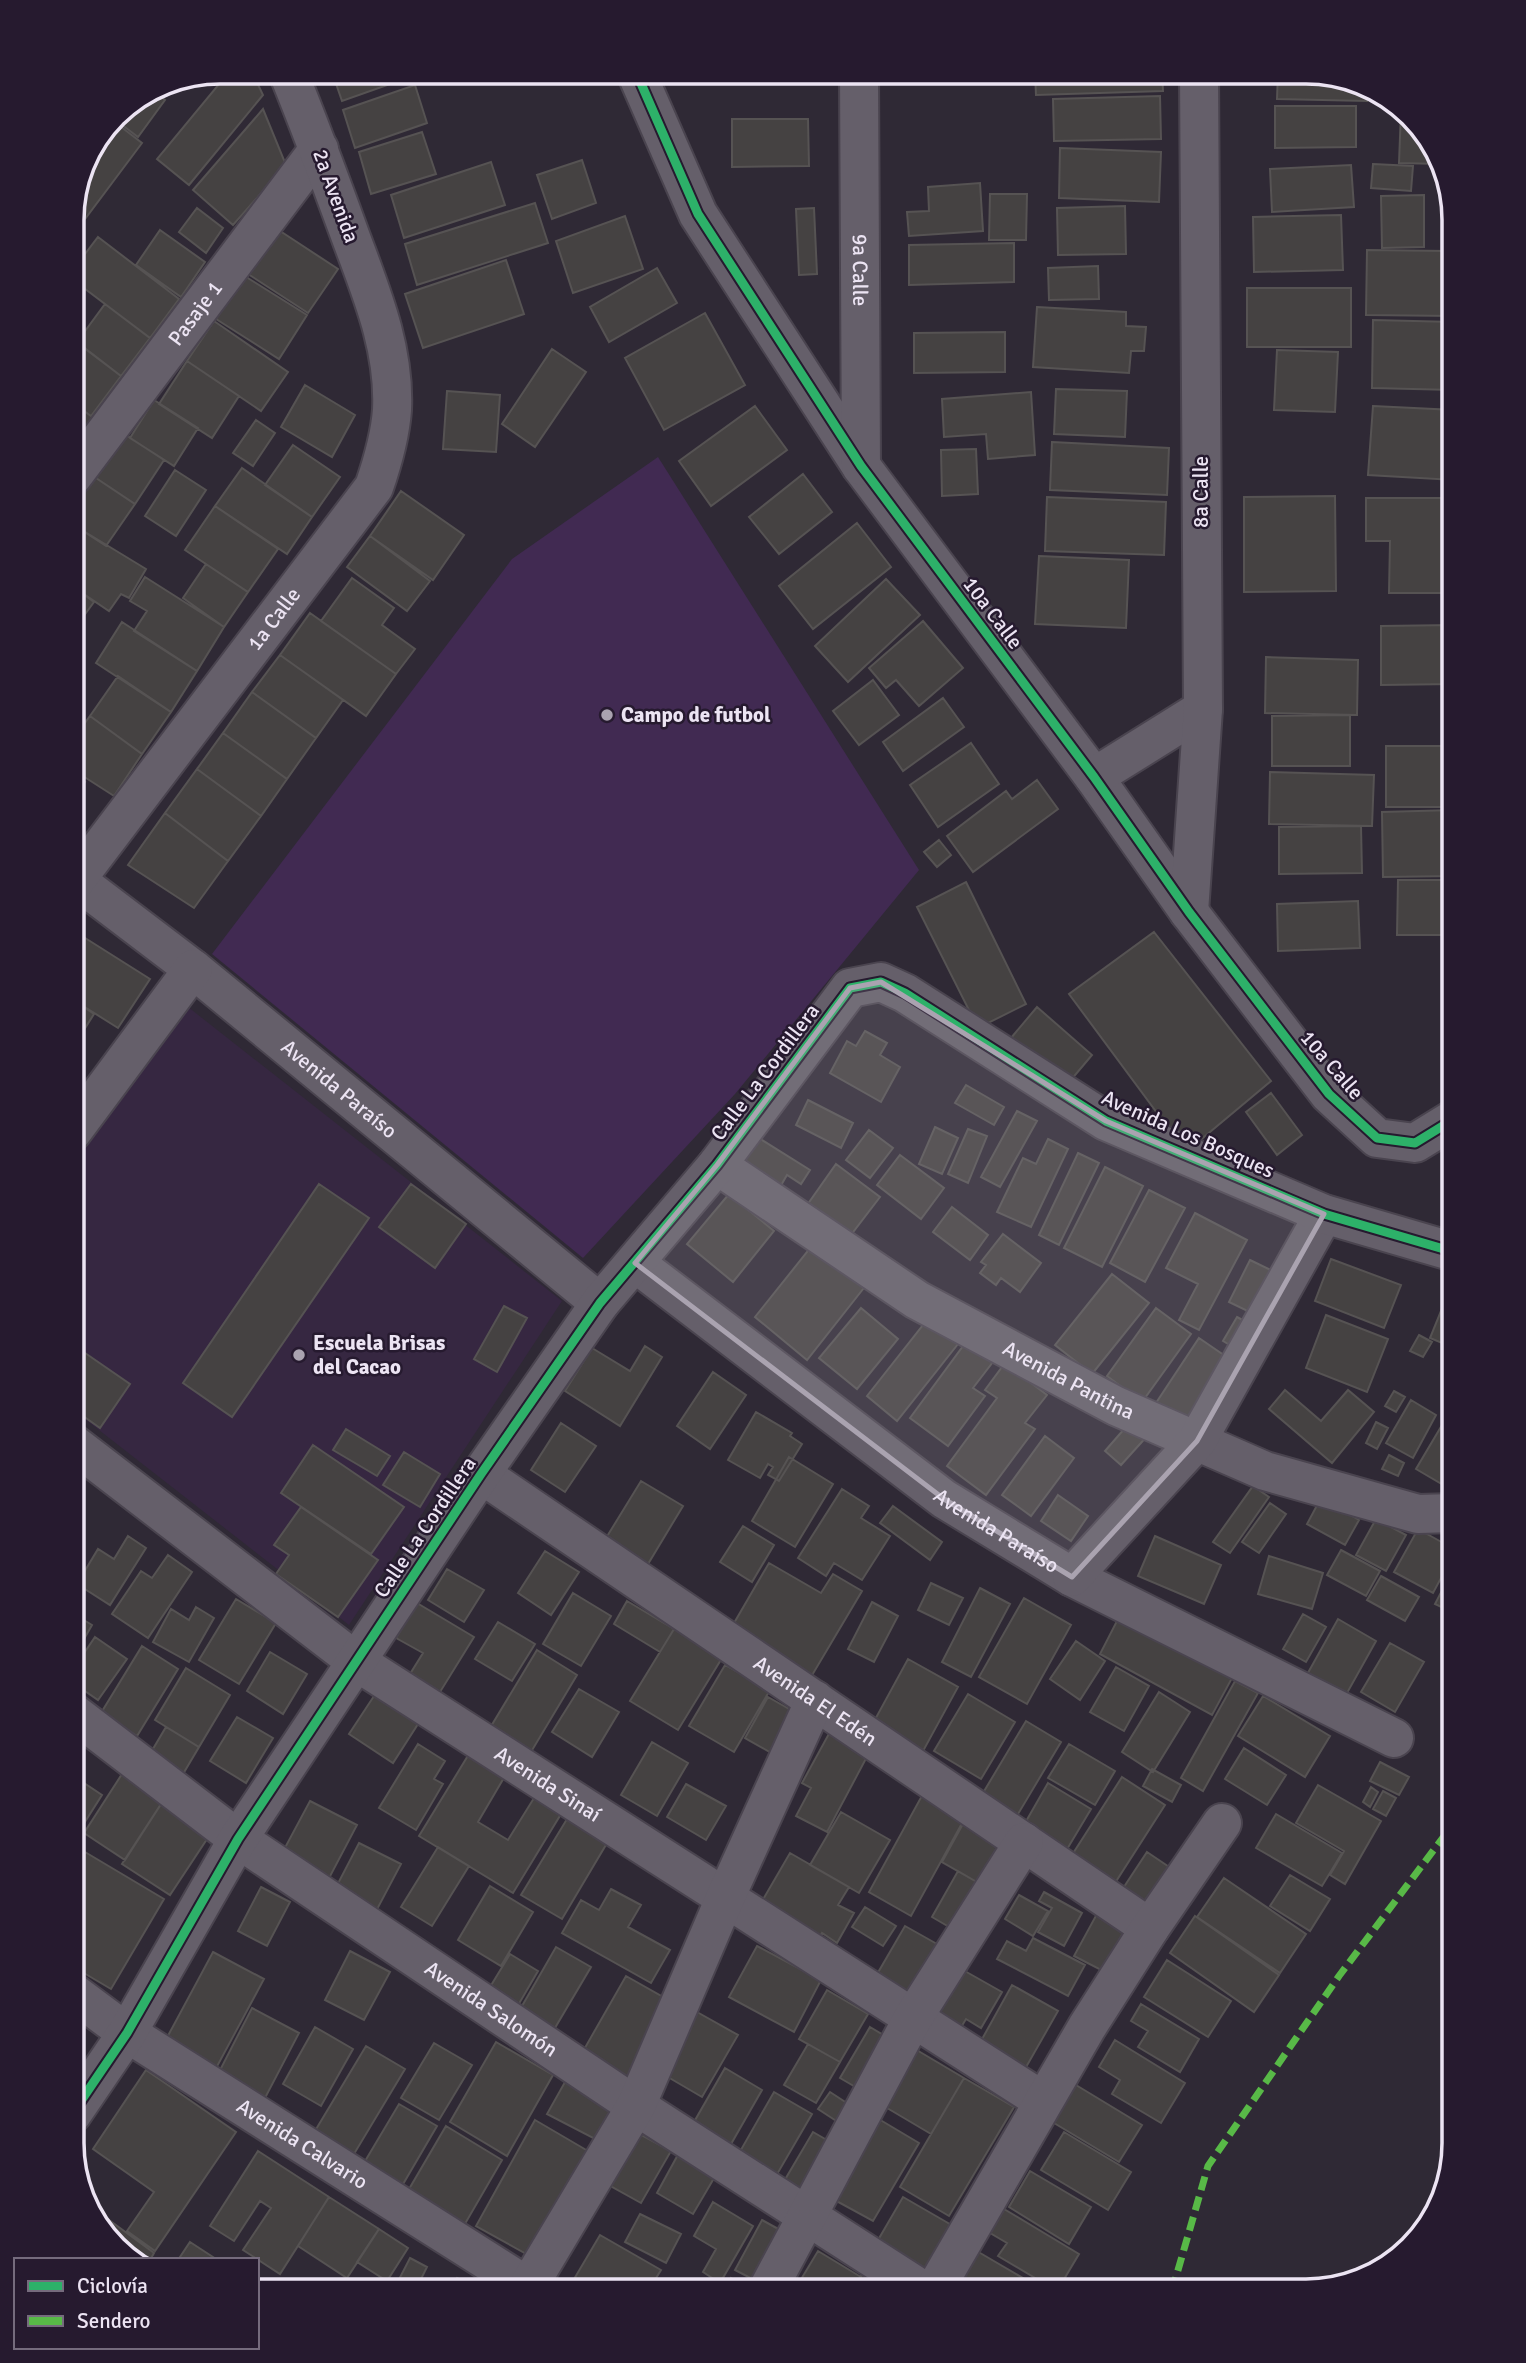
<svg xmlns="http://www.w3.org/2000/svg" width="1526" height="2363" viewBox="0 0 1526 2363" font-family="Signika,sans-serif">
<rect width="100%" height="100%" fill="#2f2935"/>
<path fill="#362741" d="M183,1003L562,1301L349,1625L72,1409V1165Z"/>
<path fill="#412a52" d="M658,457L919,870L735,1094L583,1258L212,954L512,559Z"/>
<path fill="#454242" stroke="#565353" stroke-width="2" d="M227,72L218,82L209,74L220,72Z
M229,72H252L263,95L189,185L157,159Z
M332,72H424L342,101Z
M1035,72H1162L1163,91L1036,95Z
M1278,72H1316L1367,89V101L1277,99Z
M415,85L427,123L355,148L343,110Z
M152,90L165,100L138,137L113,118Z
M1160,96L1161,139L1054,141L1053,99Z
M1275,106H1356V147L1275,148Z
M263,109L286,165L233,225L193,190Z
M1401,111L1439,154L1441,164L1399,163Z
M732,119H808L809,166L732,167Z
M112,120L142,143L82,223L72,215V211L83,163Z
M422,132L436,174L371,194L359,152Z
M1060,148L1161,152L1159,202L1059,198Z
M582,160L596,203L552,219L537,175Z
M491,162L505,205L404,238L391,195Z
M1373,164L1413,166L1411,191L1371,188Z
M1351,165L1354,207L1272,212L1270,169Z
M980,183L983,231L909,236L907,212L929,211L928,187Z
M990,194H1027L1026,240H989Z
M1424,195V247L1382,248L1381,196Z
M535,203L548,243L417,285L405,244Z
M1125,206L1126,254L1058,255L1057,208Z
M197,208L223,228L206,253L179,232Z
M814,208L817,274L799,275L796,209Z
M1341,215L1343,270L1254,272L1253,217Z
M625,216L643,269L573,293L556,241Z
M72,221L82,228L72,241Z
M274,227L338,269L308,313L245,272Z
M160,230L205,262L181,297L136,265Z
M98,237L179,299L150,338L72,279V271Z
M1014,243V282L909,285V245Z
M1367,250L1446,251V287H1454V316L1366,315Z
M506,260L524,314L423,348L405,294Z
M1098,266L1099,299L1049,300L1048,268Z
M657,268L677,303L609,342L590,307Z
M243,275L307,315L279,359L216,319Z
M1247,288H1351V347H1247Z
M105,304L150,338L121,376L77,342Z
M1037,307L1126,312V326L1146,327L1144,351H1131L1129,373L1033,367Z
M705,313L745,385L664,430L625,358Z
M1373,320L1454,322V390L1372,388Z
M214,321L288,372L261,411L187,361Z
M1005,332V372L914,373V333Z
M76,342L121,376L91,416L72,402V347Z
M552,349L586,372L535,447L502,424Z
M1277,350L1338,352L1335,412L1274,410Z
M187,361L239,396L212,438L159,404Z
M305,385L355,415L332,457L281,427Z
M1056,389L1127,391L1125,437L1054,434Z
M447,391L500,395L496,452L443,449Z
M1031,392L1035,455L988,459L986,434L944,437L942,399Z
M154,400L198,428L174,466L130,438Z
M72,402L95,419L72,451Z
M755,406L787,450L711,506L679,461Z
M1373,406L1454,410V480L1368,475Z
M256,420L275,433L253,466L233,453Z
M112,426L164,460L135,504L84,470Z
M1052,442L1169,448L1167,495L1050,490Z
M293,445L340,477L312,517L265,485Z
M976,449L978,494L942,496L941,450Z
M242,468L312,517L287,554L215,506Z
M84,470L135,504L106,546L72,524V487Z
M175,470L206,490L176,536L145,516Z
M803,474L832,512L779,554L749,517Z
M401,491L464,535L433,580L370,536Z
M1335,496L1336,591L1244,592V497Z
M1047,497L1166,502L1164,555L1045,551Z
M1366,498H1452L1454,593H1389L1390,541H1366Z
M215,506L278,549L248,592L185,550Z
M857,523L891,567L813,629L779,586Z
M72,524L146,569L129,598L121,594L109,611L72,586Z
M370,536L430,581L407,611L347,567Z
M1039,556L1129,560L1126,628L1035,624Z
M206,564L248,592L224,627L183,598Z
M145,577L224,627L197,671L134,631L147,611L130,601Z
M352,578L394,608L382,625L415,649L396,674L321,621Z
M886,579L920,615L848,682L815,646Z
M72,586L94,602L72,632Z
M310,613L396,674L366,716L280,655Z
M923,621L963,668L919,706L896,680L886,688L869,668Z
M122,622L197,671L171,712L96,663Z
M1454,625V684L1381,685V626Z
M280,655L343,700L316,738L252,692Z
M1266,657L1358,660L1357,715L1265,713Z
M118,676L171,712L142,754L90,716Z
M873,680L899,715L859,745L833,711Z
M252,692L316,738L287,779L223,733Z
M943,698L964,727L903,771L883,742Z
M1350,715V766H1272V716Z
M90,716L142,754L114,796L72,769V741Z
M223,733L287,779L261,816L197,769Z
M971,743L999,784L938,827L910,785Z
M1386,746H1454V807H1386Z
M197,769L261,816L228,861L165,813Z
M72,772L85,782L72,799Z
M1270,772L1374,775L1372,826L1269,824Z
M1037,780L1058,809L973,872L947,836L1006,791L1012,799Z
M1454,810V876L1383,877L1382,812Z
M165,813L228,861L194,908L128,865Z
M1361,826L1362,873L1279,874V827Z
M939,840L951,855L937,867L924,852Z
M1398,880H1454V935H1397Z
M966,882L1026,1004L978,1028L917,907Z
M1358,901L1360,948L1278,951L1277,904Z
M74,931L150,979L118,1028L72,999V934Z
M1154,932L1271,1081L1186,1152L1069,994Z
M72,999L94,1014L72,1049Z
M1037,1007L1092,1055L1065,1087L1011,1038Z
M865,1031L887,1043L880,1055L900,1067L881,1102L830,1073L847,1041L856,1046Z
M966,1085L1004,1107L994,1125L955,1103Z
M1271,1093L1302,1135L1277,1155L1246,1112Z
M808,1100L853,1123L841,1148L796,1125Z
M1017,1111L1037,1121L1000,1187L981,1177Z
M935,1127L958,1138L942,1174L919,1164Z
M968,1129L987,1136L968,1183L948,1174Z
M869,1130L893,1148L870,1178L846,1160Z
M754,1135L810,1170L801,1184L787,1175L780,1187L738,1161Z
M1048,1139L1068,1149L1031,1227L997,1212L1023,1158L1036,1164Z
M1078,1153L1099,1163L1059,1245L1039,1235Z
M900,1155L944,1188L921,1219L877,1185Z
M836,1164L880,1197L847,1240L805,1208Z
M1105,1167L1143,1186L1102,1267L1064,1248Z
M319,1184L369,1218L232,1417L183,1383Z
M411,1184L466,1224L435,1268L379,1227Z
M1149,1190L1185,1208L1145,1282L1110,1263Z
M729,1194L774,1231L733,1282L687,1244Z
M952,1207L988,1235L970,1260L933,1232Z
M1195,1213L1247,1240L1199,1330L1179,1320L1198,1284L1166,1268Z
M1003,1234L1041,1263L1020,1292L1001,1278L996,1285L980,1273L986,1265L981,1262Z
M815,1242L867,1284L807,1360L755,1317Z
M1331,1259L1401,1285L1384,1328L1315,1301Z
M1250,1260L1285,1277L1264,1319L1229,1302Z
M1112,1274L1149,1303L1092,1374L1055,1345Z
M1452,1284L1454,1285V1348L1430,1338Z
M504,1306L527,1318L497,1372L474,1359Z
M861,1308L898,1339L857,1389L819,1358Z
M1156,1308L1191,1334L1142,1402L1107,1376Z
M1326,1315L1388,1339L1367,1392L1306,1368Z
M1237,1317L1259,1329L1245,1354L1223,1341Z
M927,1320L958,1344L897,1421L867,1396Z
M1419,1335L1432,1342L1423,1357L1410,1351Z
M969,1338L996,1358L973,1388L985,1396L948,1446L910,1418Z
M1199,1338L1231,1360L1185,1430L1152,1409Z
M72,1344L130,1384L100,1428L72,1408Z
M645,1346L662,1357L620,1426L565,1391L592,1348L630,1371Z
M1005,1363L1047,1395L1025,1423L1035,1429L986,1495L947,1466L997,1398L985,1390Z
M713,1372L746,1395L710,1449L677,1426Z
M1285,1390L1321,1421L1348,1390L1374,1412L1332,1463L1269,1409Z
M1394,1391L1405,1397L1396,1412L1385,1406Z
M1411,1400L1436,1415L1413,1458L1386,1443Z
M756,1412L792,1433L790,1436L802,1444L779,1481L768,1475L773,1467L768,1464L760,1478L728,1460Z
M1448,1415L1454,1419V1486L1452,1490L1416,1469Z
M1132,1420L1149,1434L1121,1465L1105,1451Z
M1376,1422L1388,1428L1377,1449L1366,1443Z
M561,1423L596,1446L565,1492L531,1470Z
M346,1429L390,1456L377,1476L333,1450Z
M1045,1436L1074,1458L1031,1516L1002,1495Z
M313,1445L404,1507L371,1554L281,1493Z
M404,1452L440,1474L420,1507L383,1485Z
M1389,1455L1404,1463L1398,1476L1382,1469Z
M789,1457L833,1484L795,1547L752,1521Z
M641,1481L683,1506L645,1569L603,1543Z
M1253,1486L1269,1497L1230,1553L1213,1542Z
M842,1489L869,1506L861,1518L890,1536L862,1580L834,1563L826,1576L798,1558Z
M1058,1495L1088,1516L1071,1541L1041,1521Z
M1321,1498L1359,1520L1345,1545L1307,1524Z
M1270,1503L1286,1514L1259,1553L1242,1542Z
M893,1506L942,1542L930,1560L880,1523Z
M301,1507L378,1560L338,1617L276,1574L289,1555L274,1545Z
M1376,1519L1406,1535L1386,1571L1356,1555Z
M743,1526L774,1545L752,1582L720,1562Z
M1418,1529L1454,1549V1554L1433,1593L1394,1572Z
M128,1536L146,1548L110,1605L77,1584L98,1549L114,1559Z
M1155,1536L1221,1565L1204,1604L1138,1576Z
M1341,1550L1380,1571L1366,1596L1327,1575Z
M545,1551L579,1572L551,1615L518,1593Z
M168,1555L192,1572L148,1638L112,1614L141,1571L152,1578Z
M1269,1556L1323,1573L1312,1609L1258,1594Z
M769,1563L821,1593L833,1574L862,1591L811,1677L730,1630Z
M447,1569L484,1590L464,1622L428,1600Z
M1450,1575L1454,1577V1613L1435,1604Z
M1381,1576L1419,1597L1405,1621L1367,1600Z
M931,1583L963,1598L949,1625L918,1610Z
M980,1588L1010,1604L971,1677L942,1662Z
M573,1593L611,1616L581,1666L543,1644Z
M1024,1598L1071,1625L1027,1704L979,1677Z
M236,1599L276,1623L239,1684L199,1660Z
M627,1601L674,1629L660,1652L614,1624Z
M872,1602L898,1616L874,1662L848,1649Z
M417,1603L474,1637L440,1692L410,1674L423,1653L396,1638Z
M196,1607L214,1618L189,1662L153,1642L171,1609L189,1620Z
M74,1614L92,1625L72,1660V1618Z
M1303,1614L1326,1627L1306,1662L1283,1649Z
M1119,1617L1232,1678L1212,1715L1100,1654Z
M1338,1619L1376,1641L1342,1702L1304,1680Z
M498,1622L535,1644L512,1681L475,1659Z
M674,1629L722,1658L678,1730L630,1701Z
M95,1637L127,1659L98,1700L72,1682V1671Z
M1076,1641L1105,1661L1080,1700L1050,1679Z
M1390,1643L1424,1662L1395,1712L1361,1692Z
M142,1646L178,1669L137,1736L101,1713Z
M537,1650L577,1675L531,1752L490,1728Z
M270,1652L307,1674L283,1714L247,1691Z
M908,1659L958,1687L922,1753L872,1725Z
M725,1665L770,1690L734,1752L689,1726Z
M1116,1667L1149,1686L1124,1731L1090,1712Z
M186,1668L230,1695L199,1747L155,1720Z
M1235,1681L1258,1693L1203,1791L1181,1778Z
M579,1689L619,1712L592,1757L552,1732Z
M1159,1692L1190,1712L1153,1772L1122,1752Z
M968,1694L1015,1722L981,1779L934,1751Z
M374,1696L418,1724L393,1763L349,1734Z
M1263,1696L1330,1736L1305,1777L1238,1736Z
M768,1697L796,1713L773,1754L745,1738Z
M237,1717L273,1738L246,1783L210,1761Z
M1026,1721L1061,1742L1015,1819L980,1798Z
M166,1727L199,1747L183,1774L150,1754Z
M831,1730L870,1751L827,1832L796,1816L811,1788L802,1783Z
M72,1742L82,1748L72,1764Z
M652,1742L688,1763L657,1816L621,1795Z
M418,1744L445,1761L434,1779L443,1784L416,1830L379,1808Z
M1069,1744L1115,1771L1095,1805L1048,1778Z
M1244,1748L1286,1775L1267,1805L1225,1779Z
M469,1754L505,1776L478,1822L508,1840L534,1798L561,1814L513,1893L419,1836Z
M1380,1762L1409,1777L1399,1795L1370,1781Z
M1152,1769L1181,1785L1172,1802L1143,1786Z
M122,1774L163,1801L125,1860L84,1833Z
M72,1775L102,1795L76,1836L72,1833Z
M1122,1777L1165,1805L1106,1897L1063,1869Z
M1048,1783L1091,1809L1060,1861L1017,1837Z
M686,1784L726,1806L706,1840L667,1817Z
M1318,1785L1381,1821L1345,1884L1330,1875L1344,1851L1296,1823Z
M1371,1787L1378,1792L1370,1807L1363,1802Z
M1383,1791L1396,1798L1386,1816L1373,1809Z
M924,1792L966,1816L911,1916L869,1892Z
M163,1801L211,1833L170,1895L122,1864Z
M310,1801L357,1825L327,1882L280,1857Z
M841,1812L890,1840L859,1893L810,1865Z
M570,1814L610,1838L562,1919L521,1895Z
M1276,1814L1342,1853L1322,1886L1256,1848Z
M964,1822L1004,1845L982,1885L942,1862Z
M359,1843L401,1864L374,1915L333,1893Z
M438,1847L469,1866L432,1926L401,1907Z
M85,1852L164,1899L111,1989L72,1966V1875Z
M1147,1852L1181,1875L1149,1922L1116,1899Z
M790,1853L849,1887L838,1905L854,1913L837,1943L822,1933L815,1944L757,1910Z
M958,1871L982,1885L956,1931L932,1917Z
M1290,1875L1330,1899L1310,1931L1270,1906Z
M1224,1878L1306,1934L1280,1973L1197,1917Z
M490,1886L533,1912L501,1966L458,1940Z
M261,1887L290,1902L267,1946L238,1931Z
M611,1889L641,1905L628,1927L670,1950L651,1983L562,1933L581,1900L599,1910Z
M1044,1892L1082,1913L1064,1946L1038,1932L1052,1908L1039,1901Z
M1019,1895L1048,1911L1033,1936L1005,1919Z
M865,1907L896,1926L883,1946L852,1927Z
M1098,1912L1126,1927L1103,1971L1074,1956Z
M1195,1916L1279,1975L1254,2012L1170,1953Z
M905,1926L937,1944L908,1994L876,1976Z
M1033,1938L1085,1965L1068,1996L997,1959L1007,1941L1026,1951Z
M757,1946L821,1980L794,2032L729,1997Z
M556,1947L591,1967L552,2033L518,2013Z
M350,1951L390,1972L364,2020L325,2000Z
M213,1952L264,1979L214,2072L163,2045Z
M510,1954L538,1971L513,2014L484,1997Z
M1167,1960L1231,2001L1208,2037L1144,1997Z
M963,1970L1002,1992L981,2028L966,2019L957,2034L934,2021Z
M626,1976L670,2001L627,2078L582,2053Z
M1012,1985L1058,2011L1021,2076L976,2050Z
M827,1990L868,2014L840,2062L799,2039Z
M1141,2004L1199,2039L1180,2072L1138,2047L1148,2031L1131,2021Z
M252,2008L299,2033L265,2098L218,2074Z
M697,2012L738,2035L702,2097L661,2073Z
M315,2027L353,2049L321,2106L283,2084Z
M870,2027L895,2042L864,2092L840,2078Z
M1115,2040L1185,2083L1161,2123L1112,2094L1120,2080L1099,2067Z
M496,2042L553,2075L507,2156L450,2122Z
M434,2043L472,2065L439,2120L401,2098Z
M808,2044L840,2062L816,2103L784,2085Z
M366,2046L405,2069L354,2154L315,2131Z
M915,2049L964,2078L931,2134L882,2105Z
M725,2068L762,2090L731,2144L694,2122Z
M146,2070L236,2132L155,2251L127,2231L154,2192L93,2149Z
M964,2078L1014,2107L949,2216L900,2187Z
M565,2082L612,2107L595,2139L547,2114Z
M1071,2082L1142,2125L1119,2162L1049,2120Z
M774,2092L812,2114L776,2176L738,2155Z
M830,2092L859,2111L847,2128L818,2109Z
M399,2104L437,2126L399,2191L361,2168Z
M877,2118L919,2143L873,2221L831,2198Z
M535,2120L588,2151L530,2256L476,2226Z
M446,2126L502,2160L462,2229L405,2196Z
M636,2132L671,2151L641,2203L607,2184Z
M813,2132L839,2147L809,2198L783,2183Z
M1064,2132L1131,2172L1108,2210L1041,2170Z
M258,2151L329,2197L280,2274L243,2250L271,2208L260,2201L234,2241L210,2226Z
M680,2151L717,2173L693,2214L657,2193Z
M1030,2171L1091,2207L1069,2244L1009,2207Z
M329,2197L379,2229L347,2278L298,2246Z
M903,2197L955,2227L926,2277L874,2247Z
M713,2202L753,2226L720,2283L703,2272L716,2249L694,2236Z
M86,2203L154,2253L150,2260H132L87,2209Z
M1004,2209L1079,2254L1057,2291L998,2256L1007,2243L990,2233Z
M640,2214L681,2234L666,2263L625,2242Z
M762,2220L791,2236L764,2285L735,2270Z
M379,2229L408,2248L387,2281L357,2262Z
M600,2235L661,2270L648,2291H567Z
M190,2242L216,2259V2260H178Z
M975,2250L1045,2291H951Z
M818,2251L861,2277L853,2291H794Z
M410,2258L427,2267L415,2291H393Z
M863,2273L893,2291H853Z
M457,2278L481,2291H450Z
M731,2278L752,2291H723Z
M353,2281L369,2291H347Z"/>
<g fill="none" stroke-linecap="round" stroke-linejoin="round">
<g stroke="#4a444f" stroke-width="42">
<g id="minor">
<path d="M636,72L698,214L861,466L1094,777L1189,912L1329,1094L1377,1138L1415,1143L1454,1119"/>
<path id="s1" d="M859,72L861,466"/>
<path id="s2" d="M72,477L319,149"/>
<path d="M1094,777L1203,709"/>
<path id="s3" d="M72,877L193,969L600,1303"/>
<path id="s4" d="M72,885L374,487C383,461 390,437 392,410C395,348 371,292 350,235C330,180 310,126 288,72"/>
<path d="M1189,912L1203,709L1199,72"/>
<path d="M72,1132L193,969"/>
<path id="s5" d="M717,1165L917,1300L1116,1406L1265,1471L1418,1514L1454,1513"/>
<path id="s6" d="M635,1263L944,1499L1072,1577L1394,1738"/>
<path id="s7" d="M72,1443L357,1662L1043,2101"/>
<path id="s8" d="M481,1474L1150,1928"/>
<path d="M1072,1577L1197,1441L1324,1214"/>
<path id="s9" d="M72,1712L238,1839L636,2106L924,2291"/>
<path id="s10" d="M72,1992L127,2033L535,2291"/>
<path d="M72,2114L127,2033L238,1839L481,1474L600,1303L717,1165L850,988L881,982L905,993L1106,1121L1324,1214L1454,1252"/>
<path d="M528,2287L636,2106L726,1896L815,1700"/>
<path d="M767,2291L913,2018L1024,1842"/>
<path d="M934,2291L1087,2027L1150,1928L1222,1823"/>
</g>
</g>
<use href="#minor" stroke="#655f6a" stroke-width="38"/>
<path stroke="#58b947" stroke-width="7" stroke-dasharray="14 7" stroke-linecap="butt" d="M1172,2291L1208,2166L1339,1976L1454,1823"/>
<g stroke="#261a2f" stroke-width="13">
<path id="cycleway" d="M636,72L698,214L861,466L1094,777L1189,912L1329,1094L1377,1138L1415,1143L1454,1119
M72,2114L127,2033L238,1839L481,1474L600,1303L717,1165L850,988L881,982L905,993L1106,1121L1324,1214L1454,1252"/>
</g>
<use href="#cycleway" stroke="#2db169" stroke-width="9"/>
</g>
<path fill="#aaa3b0" fill-opacity="0.2" stroke="#aaa3b0" stroke-width="5" stroke-linejoin="round" d="M881,982L1106,1121L1324,1214L1197,1441L1072,1577L944,1499L635,1263L717,1165L850,988Z"/>
<g fill="#aaa3b0" stroke="#261a2f" stroke-width="2.5">
<circle cx="607" cy="715" r="7"/>
<circle cx="299" cy="1355" r="7"/>
</g>
<g text-anchor="middle" dominant-baseline="central" stroke-width="5" stroke-linejoin="round" paint-order="stroke">
<g font-size="21" fill="#ece4f3" stroke="#261a2f">
<text transform="translate(336 196) rotate(70)">2a Avenida</text>
<text stroke="none"><textPath href="#s1" startOffset="198">9a Calle</textPath></text>
<text stroke="none"><textPath href="#s2" startOffset="205">Pasaje 1</textPath></text>
<text transform="translate(1201 492) rotate(-90)">8a Calle</text>
<text transform="translate(993 613) rotate(53)">10a Calle</text>
<text stroke="none"><textPath href="#s4" startOffset="334">1a Calle</textPath></text>
<text transform="translate(1332 1065) rotate(49)">10a Calle</text>
<text transform="translate(765 1072) rotate(-53)">Calle La Cordillera</text>
<text stroke="none"><textPath href="#s3" startOffset="341">Avenida Paraíso</textPath></text>
<text transform="translate(1188 1134) rotate(24)">Avenida Los Bosques</text>
<text stroke="none"><textPath href="#s5" startOffset="413">Avenida Pantina</textPath></text>
<text transform="translate(425 1527) rotate(-56)">Calle La Cordillera</text>
<text stroke="none"><textPath href="#s6" startOffset="450">Avenida Paraíso</textPath></text>
<text stroke="none"><textPath href="#s8" startOffset="404">Avenida El Edén</textPath></text>
<text stroke="none"><textPath href="#s7" startOffset="586">Avenida Sinaí</textPath></text>
<text stroke="none"><textPath href="#s9" startOffset="514">Avenida Salomón</textPath></text>
<text stroke="none"><textPath href="#s10" startOffset="276">Avenida Calvario</textPath></text>
</g>
<g font-size="21" font-weight="bold" fill="#ece4f3" stroke="#261a2f" text-anchor="start">
<text x="621" y="715">Campo de futbol</text>
<text x="313" y="1343">Escuela Brisas<tspan x="313" dy="24">del Cacao</tspan></text>
</g>
</g>
<path d="M0 0H1526V2363H0ZM220 84H1306A136 136 0 0 1 1442 220V2143A136 136 0 0 1 1306 2279H220A136 136 0 0 1 84 2143V220A136 136 0 0 1 220 84Z" fill="#261a2f" fill-rule="evenodd"/>
<path fill="none" stroke="#ece4f3" stroke-width="3.5" d="M220 84H1306A136 136 0 0 1 1442 220V2143A136 136 0 0 1 1306 2279H220A136 136 0 0 1 84 2143V220A136 136 0 0 1 220 84Z"/>
<rect x="14" y="2258" width="245" height="91" fill="#261a2f" stroke="#756b7d" stroke-width="2"/>
<rect x="28" y="2281" width="35" height="10" fill="#2db169" stroke="#756b7d" stroke-width="2"/>
<text x="77" y="2293" font-size="21" fill="#ece4f3">Ciclovía</text>
<rect x="28" y="2316" width="35" height="10" fill="#58b947" stroke="#756b7d" stroke-width="2"/>
<text x="77" y="2328" font-size="21" fill="#ece4f3">Sendero</text>
</svg>
